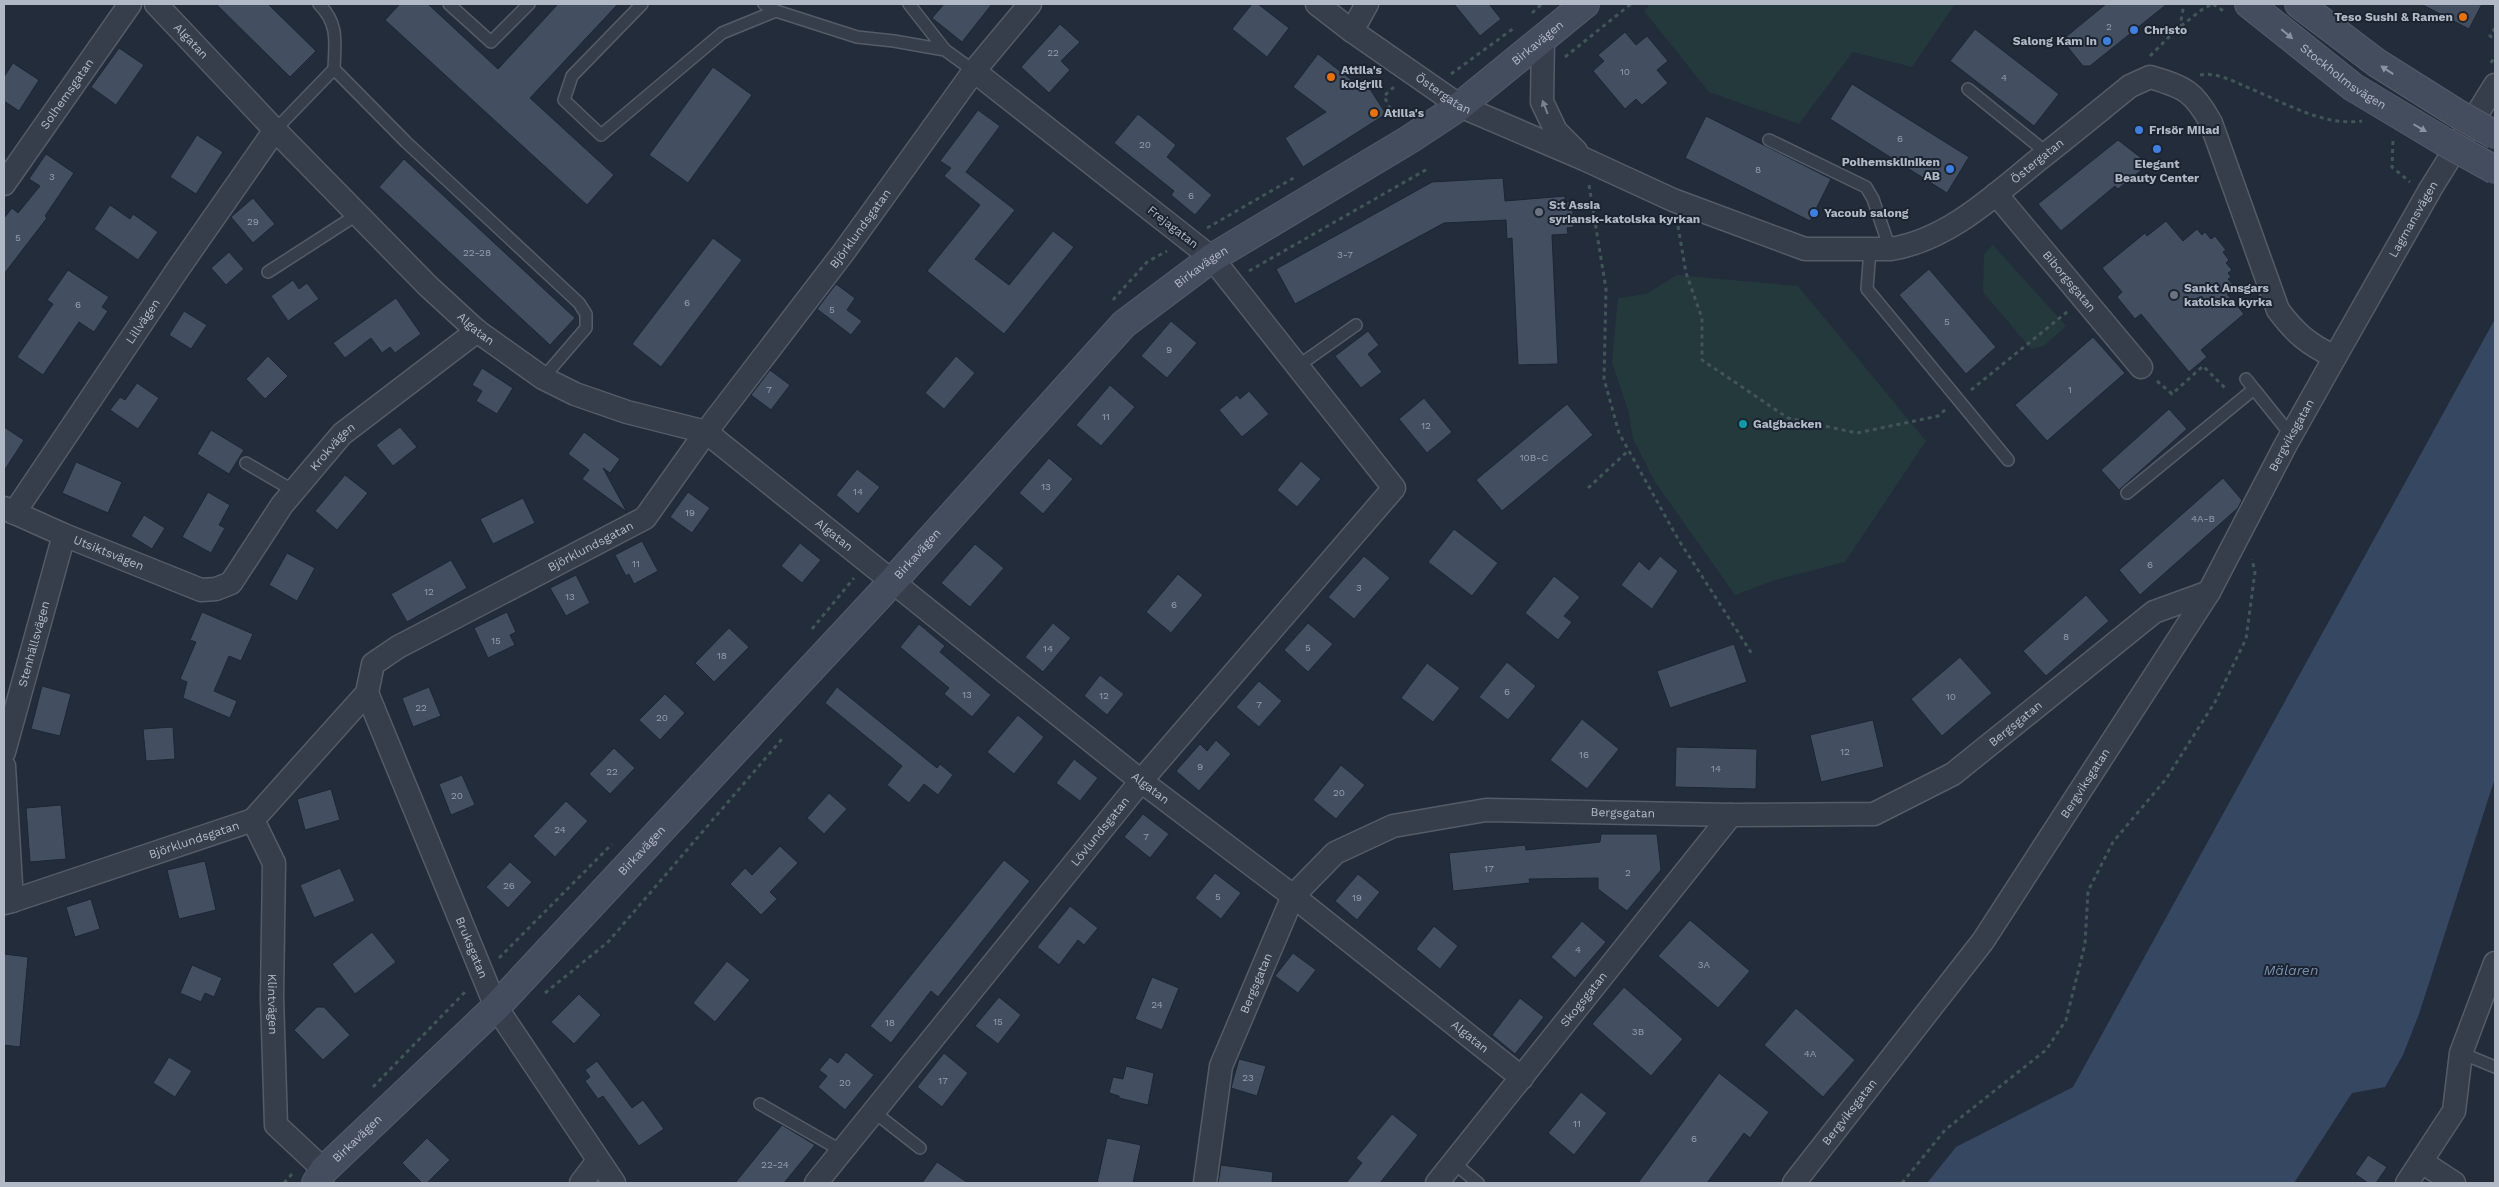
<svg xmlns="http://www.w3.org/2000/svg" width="2499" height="1187" viewBox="0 0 2499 1187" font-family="'Work Sans',sans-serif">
<rect width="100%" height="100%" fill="#222c3b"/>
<path fill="#24393c" d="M1650,4H1955L1912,67L1853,52L1799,124L1709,92L1644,11Z
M1993,245L2066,326L2044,346L2031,349L1983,292L1984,254Z
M1677,275L1798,286L1926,441L1845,562L1775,580L1735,595L1655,482L1633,439L1628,410L1612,362L1618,298L1646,294Z"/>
<path fill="#364762" d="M2495,319V778L2419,1014L2403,1055L2385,1087L2352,1093L2294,1183H1927L1956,1147L2073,1087Z"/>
<path fill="#434f60" stroke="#1d2632" d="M216,4H268L316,51L290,77Z
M400,4H428L498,69L558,4H618L530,98L614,175L587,205L385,20Z
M944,4H992L962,42L932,18Z
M1252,4H1258L1289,28L1267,57L1232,29Z
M1454,4H1489L1501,19L1480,36Z
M2106,4H2167L2090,66H2083L2062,40Z
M2421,4H2482L2469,29Z
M1060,24L1080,42L1061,61L1070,70L1049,93L1021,67Z
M1975,29L2059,94L2034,126L1950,61Z
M1625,32L1636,45L1647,36L1668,61L1657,70L1668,83L1642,105L1636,99L1625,109L1593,71L1604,61L1598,55Z
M119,48L144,65L116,105L91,87Z
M1318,54L1363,89L1368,86L1386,114L1303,167L1285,138L1326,112L1293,87Z
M13,63L39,80L19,111L4,101V77Z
M713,67L752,95L688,183L649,155Z
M1852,84L1969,157L1947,193L1830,119Z
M978,110L1000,126L966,172L1015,210L975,259L1009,285L1053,231L1074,247L1004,334L927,271L980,205L944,176L951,168L940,161Z
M1138,114L1176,145L1167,157L1212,195L1195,215L1171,195L1174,191L1114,143Z
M1706,116L1831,179L1810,221L1685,158Z
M197,135L223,152L196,194L170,177Z
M2118,140L2149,164L2118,189L2115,186L2061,231L2038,204Z
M46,154L74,173L45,216L47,218L4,274V218L12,208L18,213L40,186L29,179Z
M404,159L575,318L550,345L379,187Z
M1503,178L1505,201L1565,196V202L1572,201L1574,227L1567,228L1568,234L1552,235L1558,364L1518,365L1512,238L1507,239L1506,220L1444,223L1295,304L1276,269L1432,182Z
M253,198L275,224L253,243L231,217Z
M110,205L130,219L133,214L158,232L138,260L94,229Z
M2166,221L2183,241L2197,229L2202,235L2205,232L2211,239L2215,236L2226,250L2223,252L2229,260L2226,263L2232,270L2228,273L2231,277L2228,279L2235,287L2227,294L2244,314L2201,350L2207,357L2189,372L2141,314L2135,319L2117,297L2122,292L2102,268L2145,233L2147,236Z
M713,238L742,260L661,367L632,344Z
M229,252L244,269L226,285L211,268Z
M1929,269L1996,347L1966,374L1899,295Z
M68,270L109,297L102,307L108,311L94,332L79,322L43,375L17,357L53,304L47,300Z
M293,280L299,289L307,283L319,299L288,321L271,296Z
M836,284L855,298L847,310L862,321L851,335L817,309Z
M396,298L421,334L395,353L390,347L382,353L371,338L345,358L333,343Z
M184,311L207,325L191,349L169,335Z
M1171,321L1197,343L1167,378L1141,356Z
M1368,331L1379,345L1368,354L1382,372L1361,388L1335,356Z
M2093,337L2125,373L2047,441L2015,405Z
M268,356L288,376L265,399L246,379Z
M956,356L975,373L944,409L925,393Z
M482,368L513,388L497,414L476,401L482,391L472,385Z
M770,370L790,385L771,410L751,395Z
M137,383L159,398L138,429L110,410L120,397L125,400Z
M1110,385L1135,407L1101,446L1076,425Z
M1249,391L1269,414L1242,437L1219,410L1237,395L1240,399Z
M1424,398L1452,432L1427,453L1399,419Z
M1567,404L1593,435L1502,511L1476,480Z
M2169,409L2187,429L2119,490L2101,470Z
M4,427L24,440L4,471Z
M400,427L417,447L393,466L376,445Z
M211,430L244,450L229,474L197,454Z
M584,432L620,459L610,473L603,468L627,512L582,479L589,470L568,454Z
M1049,458L1073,479L1043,514L1019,493Z
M1301,461L1321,479L1297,507L1277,490Z
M76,462L122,482L108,513L62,493Z
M857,469L880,487L858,514L836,495Z
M345,475L368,493L337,530L315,511Z
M2223,478L2242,500L2238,508L2140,595L2119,570Z
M208,492L230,505L219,525L225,528L211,553L182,537Z
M688,492L710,508L692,533L670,517Z
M523,498L535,523L493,544L480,519Z
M144,515L165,528L152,549L131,536Z
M1454,529L1498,563L1472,596L1428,562Z
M642,541L658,571L634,584L629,574L626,576L615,555Z
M800,543L821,560L802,583L781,566Z
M975,544L1004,568L970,607L941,583Z
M287,553L315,568L297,601L269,585Z
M1364,556L1390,578L1354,619L1328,597Z
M1660,556L1678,571L1652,609L1621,585L1639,561L1649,570Z
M451,560L467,588L407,622L391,594Z
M1178,574L1203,595L1171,633L1146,612Z
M576,575L590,603L566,616L550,588Z
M1554,576L1580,597L1564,616L1572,622L1558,640L1525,613Z
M2086,595L2109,621L2046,676L2023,651Z
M202,612L253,634L241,661L229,656L214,691L237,701L230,718L183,698L187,682L180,679L196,642L190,640Z
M507,612L516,632L510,635L515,645L488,658L474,628Z
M1053,623L1071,638L1043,672L1025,657Z
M1308,623L1333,644L1308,672L1284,650Z
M919,624L945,646L940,652L991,695L972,717L944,694L949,688L900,647Z
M729,628L749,647L714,682L695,663Z
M1734,644L1747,682L1670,708L1657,671Z
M1960,657L1992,693L1942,736L1911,699Z
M1507,662L1536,686L1508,720L1479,697Z
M1427,663L1460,688L1433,722L1401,698Z
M1100,675L1124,694L1107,715L1084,696Z
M1259,681L1282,701L1259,727L1236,707Z
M42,686L71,694L60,736L31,729Z
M429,687L441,716L413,727L402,698Z
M837,687L937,768L940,764L953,775L938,795L924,784L909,803L887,785L902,766L825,703Z
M665,694L685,713L660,740L639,720Z
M1018,715L1044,737L1014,774L987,752Z
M1582,719L1619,749L1587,789L1550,760Z
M1873,720L1884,767L1821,782L1810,735Z
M173,727L175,759L146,761L143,729Z
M1216,740L1231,754L1199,791L1176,771L1200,744L1207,751Z
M1676,747L1757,749L1756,789L1675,787Z
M614,748L635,768L610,794L589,774Z
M1074,759L1098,778L1080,801L1056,783Z
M1341,765L1365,785L1336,819L1313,800Z
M462,775L475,805L451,815L439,784Z
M331,789L340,820L305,830L297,799Z
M829,793L847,809L824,834L807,818Z
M566,801L588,821L555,857L533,836Z
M61,805L66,859L30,862L26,808Z
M1143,814L1169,834L1150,858L1124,837Z
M1601,834H1657L1661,870L1627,911L1598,889V878L1529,879L1530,883L1453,891L1449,853L1525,845L1526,850L1600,842Z
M780,846L798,863L770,892L777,899L761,915L730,884L745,868L752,875Z
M1004,860L1030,881L938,997L931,991L891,1043L870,1026Z
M205,861L216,910L179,919L167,870Z
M510,862L532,882L508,908L486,887Z
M340,868L355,901L314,918L300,885Z
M1215,873L1241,893L1221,919L1195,898Z
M1358,874L1380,892L1357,920L1335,901Z
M91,899L100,929L75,937L66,907Z
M1070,906L1098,928L1084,945L1078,940L1059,965L1037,947Z
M1690,920L1750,971L1718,1008L1658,956Z
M1582,921L1606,942L1575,978L1551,957Z
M1434,926L1458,946L1440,969L1416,949Z
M372,932L396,962L355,994L332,964Z
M1293,953L1316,970L1298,993L1275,976Z
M4,954L28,957L20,1047L4,1045Z
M727,961L750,980L715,1022L693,1003Z
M192,965L222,978L214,997L205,993L201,1002L180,993Z
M1152,977L1179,988L1162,1030L1135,1019Z
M1624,987L1683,1039L1651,1076L1592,1024Z
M579,994L601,1015L574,1044L551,1022Z
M999,997L1021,1015L998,1044L975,1026Z
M1520,998L1544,1017L1515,1054L1492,1035Z
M317,1007H324L350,1035L323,1060L294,1030Z
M1796,1008L1855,1060L1823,1097L1764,1045Z
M846,1052L874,1075L845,1110L818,1087L827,1076L819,1070L830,1057L838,1063Z
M944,1053L968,1073L942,1107L917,1087Z
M169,1057L192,1071L175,1097L153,1083Z
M1239,1059L1266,1066L1257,1096L1231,1088Z
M597,1061L632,1108L643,1100L664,1129L639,1146L603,1096L598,1099L585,1081L590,1077L585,1070Z
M1126,1066L1154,1073L1148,1105L1119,1098V1096L1109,1093L1113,1077L1123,1079Z
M1719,1073L1769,1112L1750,1138L1744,1133L1707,1183H1638Z
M1581,1092L1607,1113L1574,1155L1548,1133Z
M1392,1114L1418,1135L1380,1183H1346L1362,1163L1356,1158Z
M782,1125L815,1145L784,1183H735Z
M427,1138L450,1160L427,1183H422L402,1163Z
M1107,1138L1141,1145L1133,1183H1097Z
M2368,1155L2387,1167L2376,1183H2368L2355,1174Z
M937,1162L968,1183H922Z
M1221,1165L1273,1172L1272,1183H1218Z"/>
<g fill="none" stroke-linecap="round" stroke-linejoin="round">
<g stroke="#545c69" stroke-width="14">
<path id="lane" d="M319,4C339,24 335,42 334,69
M449,4L491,42L529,4
M642,4L572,76L564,100L601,135L722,33L776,11
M764,4L776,11L857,37L894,41L945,50L974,71
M909,4L945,50
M1968,89L2047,153
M275,130L334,69L406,142L579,303L586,314V328L543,378
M1769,140L1866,187L1873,199L1890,249
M1870,250L1867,289L2008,460
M268,272L358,214
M1298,366L1356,325
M2246,379L2254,389
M246,463L294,491
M2127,493L2254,389L2291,435
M2461,1053L2495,1067
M760,1104L842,1151
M874,1112L920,1148
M1454,1163L1478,1183"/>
</g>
<g stroke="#545c69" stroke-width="25">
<g id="street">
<path id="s1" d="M156,4L275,130L428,286L477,331L543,378L575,394L627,412L706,432L1141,781L1293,896L1522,1078"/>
<path id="s2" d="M1317,4L1352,31L1460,106L1584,159L1673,200L1805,249H1890C1947,241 1995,195 2038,160C2069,136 2099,111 2130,86L2150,77C2184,87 2194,91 2211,123L2278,310C2296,334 2308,344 2335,357"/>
<path d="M1352,31L1367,4"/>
<path d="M1543,38L1542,102L1556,131L1576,151"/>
<path id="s3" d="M4,184L130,4"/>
<path id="s4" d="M1996,194L2141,367"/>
<path id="s5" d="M4,508L64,535L201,590L216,589L231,583L282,505L342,434L477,331"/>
<path id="s6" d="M14,513L178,269L275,130"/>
<path id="s7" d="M367,693L496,1007L614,1183"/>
<path id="s8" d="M4,752L64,535"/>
<path d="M4,766L12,901L4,903"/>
<path id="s9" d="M253,820L274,863L272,997L276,1125L324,1170"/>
<path id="s10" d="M12,901L253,820L367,693L373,664L398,647L645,518L706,432L843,253L974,71L1030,4"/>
<path d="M2422,1162L2454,1183"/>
<path d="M581,1183L597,1162"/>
<path id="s11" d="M816,1183L1141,781L1394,488L1212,258L974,71"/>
<path id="s12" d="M1205,1183L1221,1066L1293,896L1335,853L1393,826L1486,810L1731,815L1874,814L1953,774L2154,612L2209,592"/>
<path id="s13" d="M1437,1183L1731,815"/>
<path id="s14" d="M1794,1183L1983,941L2209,592L2285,446L2335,357L2431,188L2495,85"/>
<path d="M2407,1183L2454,1111L2461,1053L2495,963"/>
</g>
</g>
<g stroke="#545c69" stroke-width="30">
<g id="secondary">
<path id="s15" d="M2249,4L2353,87L2443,141"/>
<path d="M2299,4L2377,63L2458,114"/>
<path id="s16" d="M316,1183L324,1170L496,1007L893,581L1124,324L1212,258L1410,139L1460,106L1585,4"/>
</g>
</g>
<path stroke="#425659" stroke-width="3" stroke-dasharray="4 4" stroke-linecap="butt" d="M2213,4L2225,12
M1532,13L1542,4
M2181,26L2204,8L2214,4
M2495,28L2490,36L2495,39
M2150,56L2180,26L2184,4
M1565,57L1631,4
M2491,63L2495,56
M1451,74L1514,28
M2200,75C2215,72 2231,80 2244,86C2280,100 2322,127 2362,121
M1394,87L1384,96L1395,119
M2393,141L2392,167L2410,182
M1589,185L1606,289L1604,379L1619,433L1678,539L1752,654
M1678,226L1686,273L1702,318V360L1788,418L1857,433L1938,416L1946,409
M1207,228L1297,176
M1249,271L1429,168
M1113,300L1147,262L1167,251
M2157,381L2172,394L2203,366L2227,390
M1971,390L2067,312
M1588,488L1629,450
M812,629L854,578
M499,958L612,844
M545,993L608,942L782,739
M373,1087L466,991
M284,1183L292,1174
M1902,1183L1945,1130L2046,1050L2066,1020L2085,944L2088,891L2113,842L2166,779L2215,702L2246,639L2255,572L2252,559"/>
<use href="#lane" stroke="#363e4b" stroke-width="11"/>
<use href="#street" stroke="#363e4b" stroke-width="22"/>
<use href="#secondary" stroke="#444d5e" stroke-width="28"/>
<g stroke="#545c69" stroke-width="30" stroke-linecap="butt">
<path id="secondary-bridge" d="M2458,114L2495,135
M2443,141L2495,170"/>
</g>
<use href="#secondary-bridge" stroke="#444d5e" stroke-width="28"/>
</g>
<defs><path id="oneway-solid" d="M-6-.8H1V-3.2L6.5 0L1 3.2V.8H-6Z" transform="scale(1.25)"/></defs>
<g fill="#8b93a2">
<use href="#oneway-solid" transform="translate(2287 34) rotate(40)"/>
<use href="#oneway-solid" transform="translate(2387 70) rotate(-147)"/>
<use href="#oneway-solid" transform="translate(2420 128) rotate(30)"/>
</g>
<use fill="#7a828f" href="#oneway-solid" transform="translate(1545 107) rotate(-111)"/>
<g fill="#e8710a" stroke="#1b2430" stroke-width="2">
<circle cx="2463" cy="17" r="5"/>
<circle cx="1331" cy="77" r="5"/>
<circle cx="1374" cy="113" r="5"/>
</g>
<g fill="#3f7fe0" stroke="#1b2430" stroke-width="2">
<circle cx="2134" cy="30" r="5"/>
<circle cx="2107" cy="41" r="5"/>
<circle cx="2139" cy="130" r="5"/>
<circle cx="2157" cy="149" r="5"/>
<circle cx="1950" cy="169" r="5"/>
<circle cx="1814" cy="213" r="5"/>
</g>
<g fill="#6b7280" stroke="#1b2430" stroke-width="2">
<circle cx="1539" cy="212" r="5"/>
<circle cx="2174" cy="295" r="5"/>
</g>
<circle fill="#0f9aa8" stroke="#1b2430" stroke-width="2" cx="1743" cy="424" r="5"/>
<g text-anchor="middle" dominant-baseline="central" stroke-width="4" stroke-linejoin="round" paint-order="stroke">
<g font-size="10" fill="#969ead">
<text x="2109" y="26">2</text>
<text x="1053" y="52">22</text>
<text x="1625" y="71">10</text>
<text x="2004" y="77">4</text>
<text x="1900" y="138">6</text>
<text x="1145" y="144">20</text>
<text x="1758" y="169">8</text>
<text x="52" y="176">3</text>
<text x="1191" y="195">6</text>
<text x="253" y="221">29</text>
<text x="18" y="237">5</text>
<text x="477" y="252">22-28</text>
<text x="1345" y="254">3-7</text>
<text x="687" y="302">6</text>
<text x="78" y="304">6</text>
<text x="832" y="309">5</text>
<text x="1947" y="321">5</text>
<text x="1169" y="349">9</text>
<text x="769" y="389">7</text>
<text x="2070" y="389">1</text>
<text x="1106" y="416">11</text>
<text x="1426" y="425">12</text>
<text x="1534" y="457">10B-C</text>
<text x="1046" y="486">13</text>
<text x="858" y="491">14</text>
<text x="690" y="512">19</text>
<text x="2203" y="518">4A-B</text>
<text x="636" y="563">11</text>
<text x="2150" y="564">6</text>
<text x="1359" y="587">3</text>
<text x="429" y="591">12</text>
<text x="570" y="596">13</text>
<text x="1174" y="604">6</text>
<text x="2066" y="636">8</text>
<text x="496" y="640">15</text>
<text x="1308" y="647">5</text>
<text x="1048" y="648">14</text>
<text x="722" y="655">18</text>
<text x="1507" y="691">6</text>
<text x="967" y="694">13</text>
<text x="1104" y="695">12</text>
<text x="1951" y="696">10</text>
<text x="1259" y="704">7</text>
<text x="421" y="707">22</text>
<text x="662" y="717">20</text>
<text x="1845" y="751">12</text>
<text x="1584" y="754">16</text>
<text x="1200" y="766">9</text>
<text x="1716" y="768">14</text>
<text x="612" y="771">22</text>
<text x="1339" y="792">20</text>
<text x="457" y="795">20</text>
<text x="560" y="829">24</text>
<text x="1146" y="836">7</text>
<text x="1489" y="868">17</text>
<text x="1628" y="872">2</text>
<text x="509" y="885">26</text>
<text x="1218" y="896">5</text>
<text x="1357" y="897">19</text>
<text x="1578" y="949">4</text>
<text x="1704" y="964">3A</text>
<text x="1157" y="1004">24</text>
<text x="998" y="1021">15</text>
<text x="890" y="1022">18</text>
<text x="1638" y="1031">3B</text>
<text x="1810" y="1053">4A</text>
<text x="1248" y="1077">23</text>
<text x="943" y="1080">17</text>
<text x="845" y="1082">20</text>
<text x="1577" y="1123">11</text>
<text x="1694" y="1138">6</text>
<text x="775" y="1164">22-24</text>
</g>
<g font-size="12" font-weight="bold" fill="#b1b9c7" stroke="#1b2430" text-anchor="start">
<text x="2453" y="17" text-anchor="end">Teso Sushi &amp; Ramen</text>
<text x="2144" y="30">Christo</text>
<text x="2097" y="41" text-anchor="end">Salong Kam in</text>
<text x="1341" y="70">Attila's<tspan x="1341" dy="14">kolgrill</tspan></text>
<text x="1384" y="113">Atilla's</text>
<text x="2149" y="130">Frisör Milad</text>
<text x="1940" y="162" text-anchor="end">Polhemskliniken<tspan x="1940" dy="14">AB</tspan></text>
<text x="2157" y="164" text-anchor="middle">Elegant<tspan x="2157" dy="14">Beauty Center</tspan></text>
<text x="1549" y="205">S:t Assia<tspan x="1549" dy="14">syriansk-katolska kyrkan</tspan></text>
<text x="1824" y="213">Yacoub salong</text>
<text x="2184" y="288">Sankt Ansgars<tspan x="2184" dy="14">katolska kyrka</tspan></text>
<text x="1753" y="424">Galgbacken</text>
</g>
<g font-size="12" fill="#b1b9c7" stroke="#1b2430">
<text stroke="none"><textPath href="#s1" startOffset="51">Algatan</textPath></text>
<text stroke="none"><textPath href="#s16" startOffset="1681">Birkavägen</textPath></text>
<text stroke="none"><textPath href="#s15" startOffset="119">Stockholmsvägen</textPath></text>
<text stroke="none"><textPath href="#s2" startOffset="155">Östergatan</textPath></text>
<text stroke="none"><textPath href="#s3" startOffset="110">Solhemsgatan</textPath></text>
<text stroke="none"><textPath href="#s2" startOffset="808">Östergatan</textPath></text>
<text stroke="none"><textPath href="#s14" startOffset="1148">Lagmansvägen</textPath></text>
<text transform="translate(1173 227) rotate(38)">Frejagatan</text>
<text stroke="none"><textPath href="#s10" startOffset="1124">Björklundsgatan</textPath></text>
<text stroke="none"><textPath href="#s16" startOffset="1276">Birkavägen</textPath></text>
<text stroke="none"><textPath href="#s4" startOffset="114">Biborgsgatan</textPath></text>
<text stroke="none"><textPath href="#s6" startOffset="231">Lillvägen</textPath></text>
<text stroke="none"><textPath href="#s1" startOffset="456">Algatan</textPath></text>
<text stroke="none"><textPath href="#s14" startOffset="900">Bergviksgatan</textPath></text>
<text stroke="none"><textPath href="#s5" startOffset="415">Krokvägen</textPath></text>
<text stroke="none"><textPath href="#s1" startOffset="876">Algatan</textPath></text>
<text stroke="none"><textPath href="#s10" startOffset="702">Björklundsgatan</textPath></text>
<text stroke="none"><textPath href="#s5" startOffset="114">Utsiktsvägen</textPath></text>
<text stroke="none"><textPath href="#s16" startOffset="871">Birkavägen</textPath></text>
<text stroke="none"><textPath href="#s8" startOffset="112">Stenhällsvägen</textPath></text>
<text stroke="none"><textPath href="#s12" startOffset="1078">Bergsgatan</textPath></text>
<text stroke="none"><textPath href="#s14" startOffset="495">Bergviksgatan</textPath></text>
<text stroke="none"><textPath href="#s1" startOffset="1281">Algatan</textPath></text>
<text stroke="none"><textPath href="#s12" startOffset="658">Bergsgatan</textPath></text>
<text stroke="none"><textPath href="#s11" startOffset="452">Lövlundsgatan</textPath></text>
<text stroke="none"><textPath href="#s10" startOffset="192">Björklundsgatan</textPath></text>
<text stroke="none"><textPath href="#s16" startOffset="466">Birkavägen</textPath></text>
<text stroke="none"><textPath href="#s7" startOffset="275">Bruksgatan</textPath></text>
<text stroke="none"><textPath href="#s12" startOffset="208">Bergsgatan</textPath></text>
<text stroke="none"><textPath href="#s13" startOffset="235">Skogsgatan</textPath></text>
<text stroke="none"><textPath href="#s9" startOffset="189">Klintvägen</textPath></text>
<text stroke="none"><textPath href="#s1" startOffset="1686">Algatan</textPath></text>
<text stroke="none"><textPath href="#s14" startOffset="90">Bergviksgatan</textPath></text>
<text stroke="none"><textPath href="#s16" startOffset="61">Birkavägen</textPath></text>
</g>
<g font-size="14" font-style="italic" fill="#798faf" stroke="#1b2430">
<text x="2291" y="970">Mälaren</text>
</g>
</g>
<rect width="2499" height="1187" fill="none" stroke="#b1b9c7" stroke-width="10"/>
</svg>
